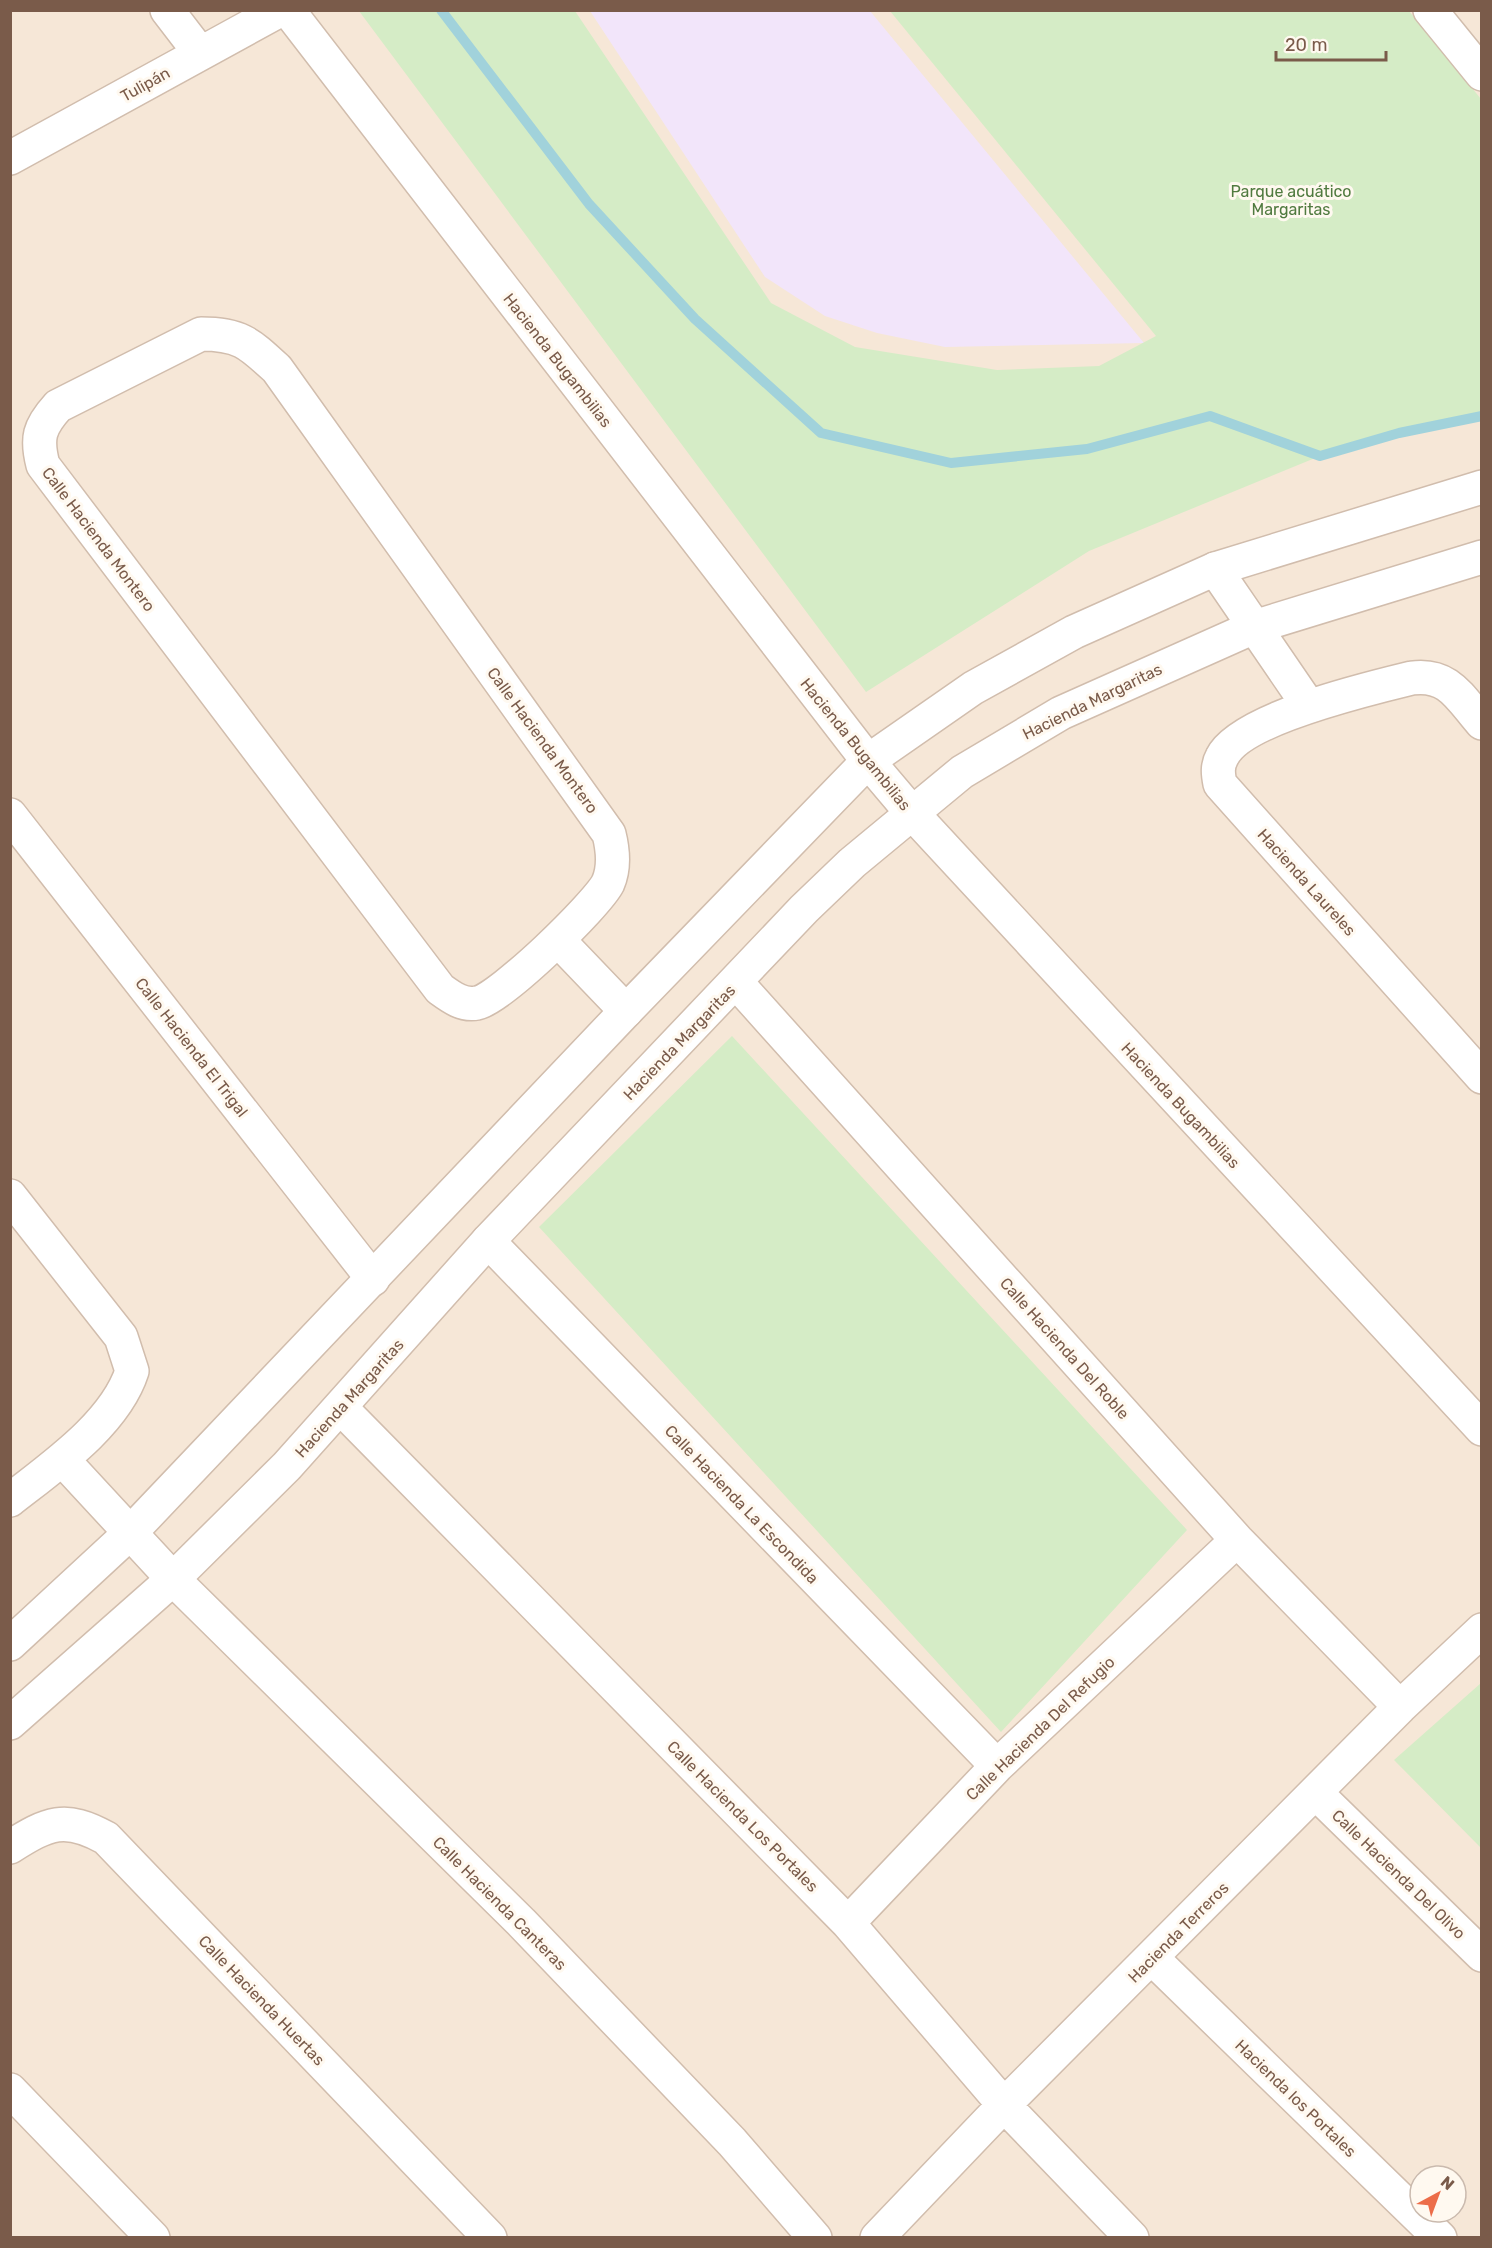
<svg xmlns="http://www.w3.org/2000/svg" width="1492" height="2248" font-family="Rubik,sans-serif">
<rect width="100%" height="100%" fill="#fdf5e9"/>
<path fill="#f6e7d7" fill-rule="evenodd" d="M 11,11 L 1481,11 L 1481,2237 L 11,2238 ZM 1420,2176 L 1456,2176 L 1456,2212 L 1420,2212 Z"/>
<path fill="#f2e5fa" d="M 590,11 L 870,11 L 1144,343 L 945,347 L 877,333 L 825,316 L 765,277 Z"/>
<path fill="#d5ecc6" d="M 359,11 L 575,11 L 771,303 L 855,347 L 997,370 L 1099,366 L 1156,336 L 890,11 L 1409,11 L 1481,99 L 1481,416 L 1399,433 L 1320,456 L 1089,551 L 866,692 Z
M 732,1036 L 1187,1530 L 1001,1732 L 539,1227 Z
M 1481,1683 L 1481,1848 L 1394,1760 Z"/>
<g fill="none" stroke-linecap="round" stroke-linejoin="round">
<path stroke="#a1d2db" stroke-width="10" d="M 441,10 L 589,204 L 695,319 L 821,433 L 951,463 L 1087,449 L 1210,416 L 1320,456 L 1399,433 L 1482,416"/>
<defs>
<path id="minor" d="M 167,10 L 200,53
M 288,10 L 868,761 L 912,813 L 1482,1429
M 10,158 L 280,10
M 201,334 C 240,334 249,343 277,369 L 609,834 C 613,850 615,867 608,883 C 597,905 500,999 477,1003 C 463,1006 451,997 440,989 L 43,465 C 36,438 39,427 58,406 Z
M 1215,569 L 1308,705
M 1482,723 C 1460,698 1449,673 1412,678 C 1371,688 1240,719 1222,757 C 1217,766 1218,774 1220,784 L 1482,1077
M 10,815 L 373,1279
M 559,941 L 626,1011
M 736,982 L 1237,1540 L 1400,1707
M 10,1196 L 121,1337 L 132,1371 C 115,1424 52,1467 10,1500
M 488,1241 L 997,1766
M 341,1408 L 848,1923 L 1004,2105 L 1132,2238
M 62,1459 L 173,1579 L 521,1922 L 732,2142 L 815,2238
M 1316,1793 L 1482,1955
M 10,1847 C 48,1823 65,1815 106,1838 L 490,2238
M 848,1923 L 997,1766 L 1237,1540
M 1153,1959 L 1440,2238
M 10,2090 L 153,2238
M 877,2238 L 1004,2105 L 1400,1707 L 1482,1630"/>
<path id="tertiary" d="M 1430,10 L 1482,74
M 10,1644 L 130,1533 L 626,1011 L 868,761 L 973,688 L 1074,632 L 1215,569 L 1482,487
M 10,1723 L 173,1579 L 287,1466 L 488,1241 L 804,909 L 852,863 L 962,772 L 1061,713 L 1254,627 L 1482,557"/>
</defs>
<use href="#minor" stroke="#d1bdad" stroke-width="36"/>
<use href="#tertiary" stroke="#d1bdad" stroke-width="36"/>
<use href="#minor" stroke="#fff" stroke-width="33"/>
<use href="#tertiary" stroke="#fff" stroke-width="33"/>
</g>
<g text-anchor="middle" stroke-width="6" stroke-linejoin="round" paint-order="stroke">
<g font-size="16" fill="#7a5b4a" stroke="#fff9f0">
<text transform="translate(145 84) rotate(-29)" y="6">Tulipán</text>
<text transform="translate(558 360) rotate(52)" y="6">Hacienda Bugambilias</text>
<text transform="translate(99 539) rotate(53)" y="6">Calle Hacienda Montero</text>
<text transform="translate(1092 701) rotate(-26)" y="6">Hacienda Margaritas</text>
<text transform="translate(543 740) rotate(54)" y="6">Calle Hacienda Montero</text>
<text transform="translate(856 744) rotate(51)" y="6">Hacienda Bugambilias</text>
<text transform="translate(1307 882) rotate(48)" y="6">Hacienda Laureles</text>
<text transform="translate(679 1042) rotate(-46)" y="6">Hacienda Margaritas</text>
<text transform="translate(192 1047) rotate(52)" y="6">Calle Hacienda El Trigal</text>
<text transform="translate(1181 1105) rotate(47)" y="6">Hacienda Bugambilias</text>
<text transform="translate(1065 1348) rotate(48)" y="6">Calle Hacienda Del Roble</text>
<text transform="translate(349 1398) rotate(-48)" y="6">Hacienda Margaritas</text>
<text transform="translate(742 1504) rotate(46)" y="6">Calle Hacienda La Escondida</text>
<text transform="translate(1040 1728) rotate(-44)" y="6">Calle Hacienda Del Refugio</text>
<text transform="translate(743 1816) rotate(45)" y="6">Calle Hacienda Los Portales</text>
<text transform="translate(1399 1874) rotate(44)" y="6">Calle Hacienda Del Olivo</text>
<text transform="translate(500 1903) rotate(45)" y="6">Calle Hacienda Canteras</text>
<text transform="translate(1178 1932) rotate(-45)" y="6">Hacienda Terreros</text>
<text transform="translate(262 2000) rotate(46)" y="6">Calle Hacienda Huertas</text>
<text transform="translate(1296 2098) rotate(44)" y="6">Hacienda los Portales</text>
</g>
<g font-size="16" fill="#507a3f" stroke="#fff9f0">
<text x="1291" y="197">Parque acuático<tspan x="1291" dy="18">Margaritas</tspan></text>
</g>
</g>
<rect width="1492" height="2248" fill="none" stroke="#7a5b4a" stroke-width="24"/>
<g transform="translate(1438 2194) rotate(41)"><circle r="28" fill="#fff9f0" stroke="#cabaae" stroke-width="1.5"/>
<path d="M0-4.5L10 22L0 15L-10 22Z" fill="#ec6d49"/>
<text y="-9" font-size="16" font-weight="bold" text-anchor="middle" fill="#7a5b4a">N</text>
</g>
<path d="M1276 51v9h110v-9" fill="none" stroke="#7a5b4a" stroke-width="3"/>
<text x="1285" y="51" font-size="18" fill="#7a5b4a" stroke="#fff9f0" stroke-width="4.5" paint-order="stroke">20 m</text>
</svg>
